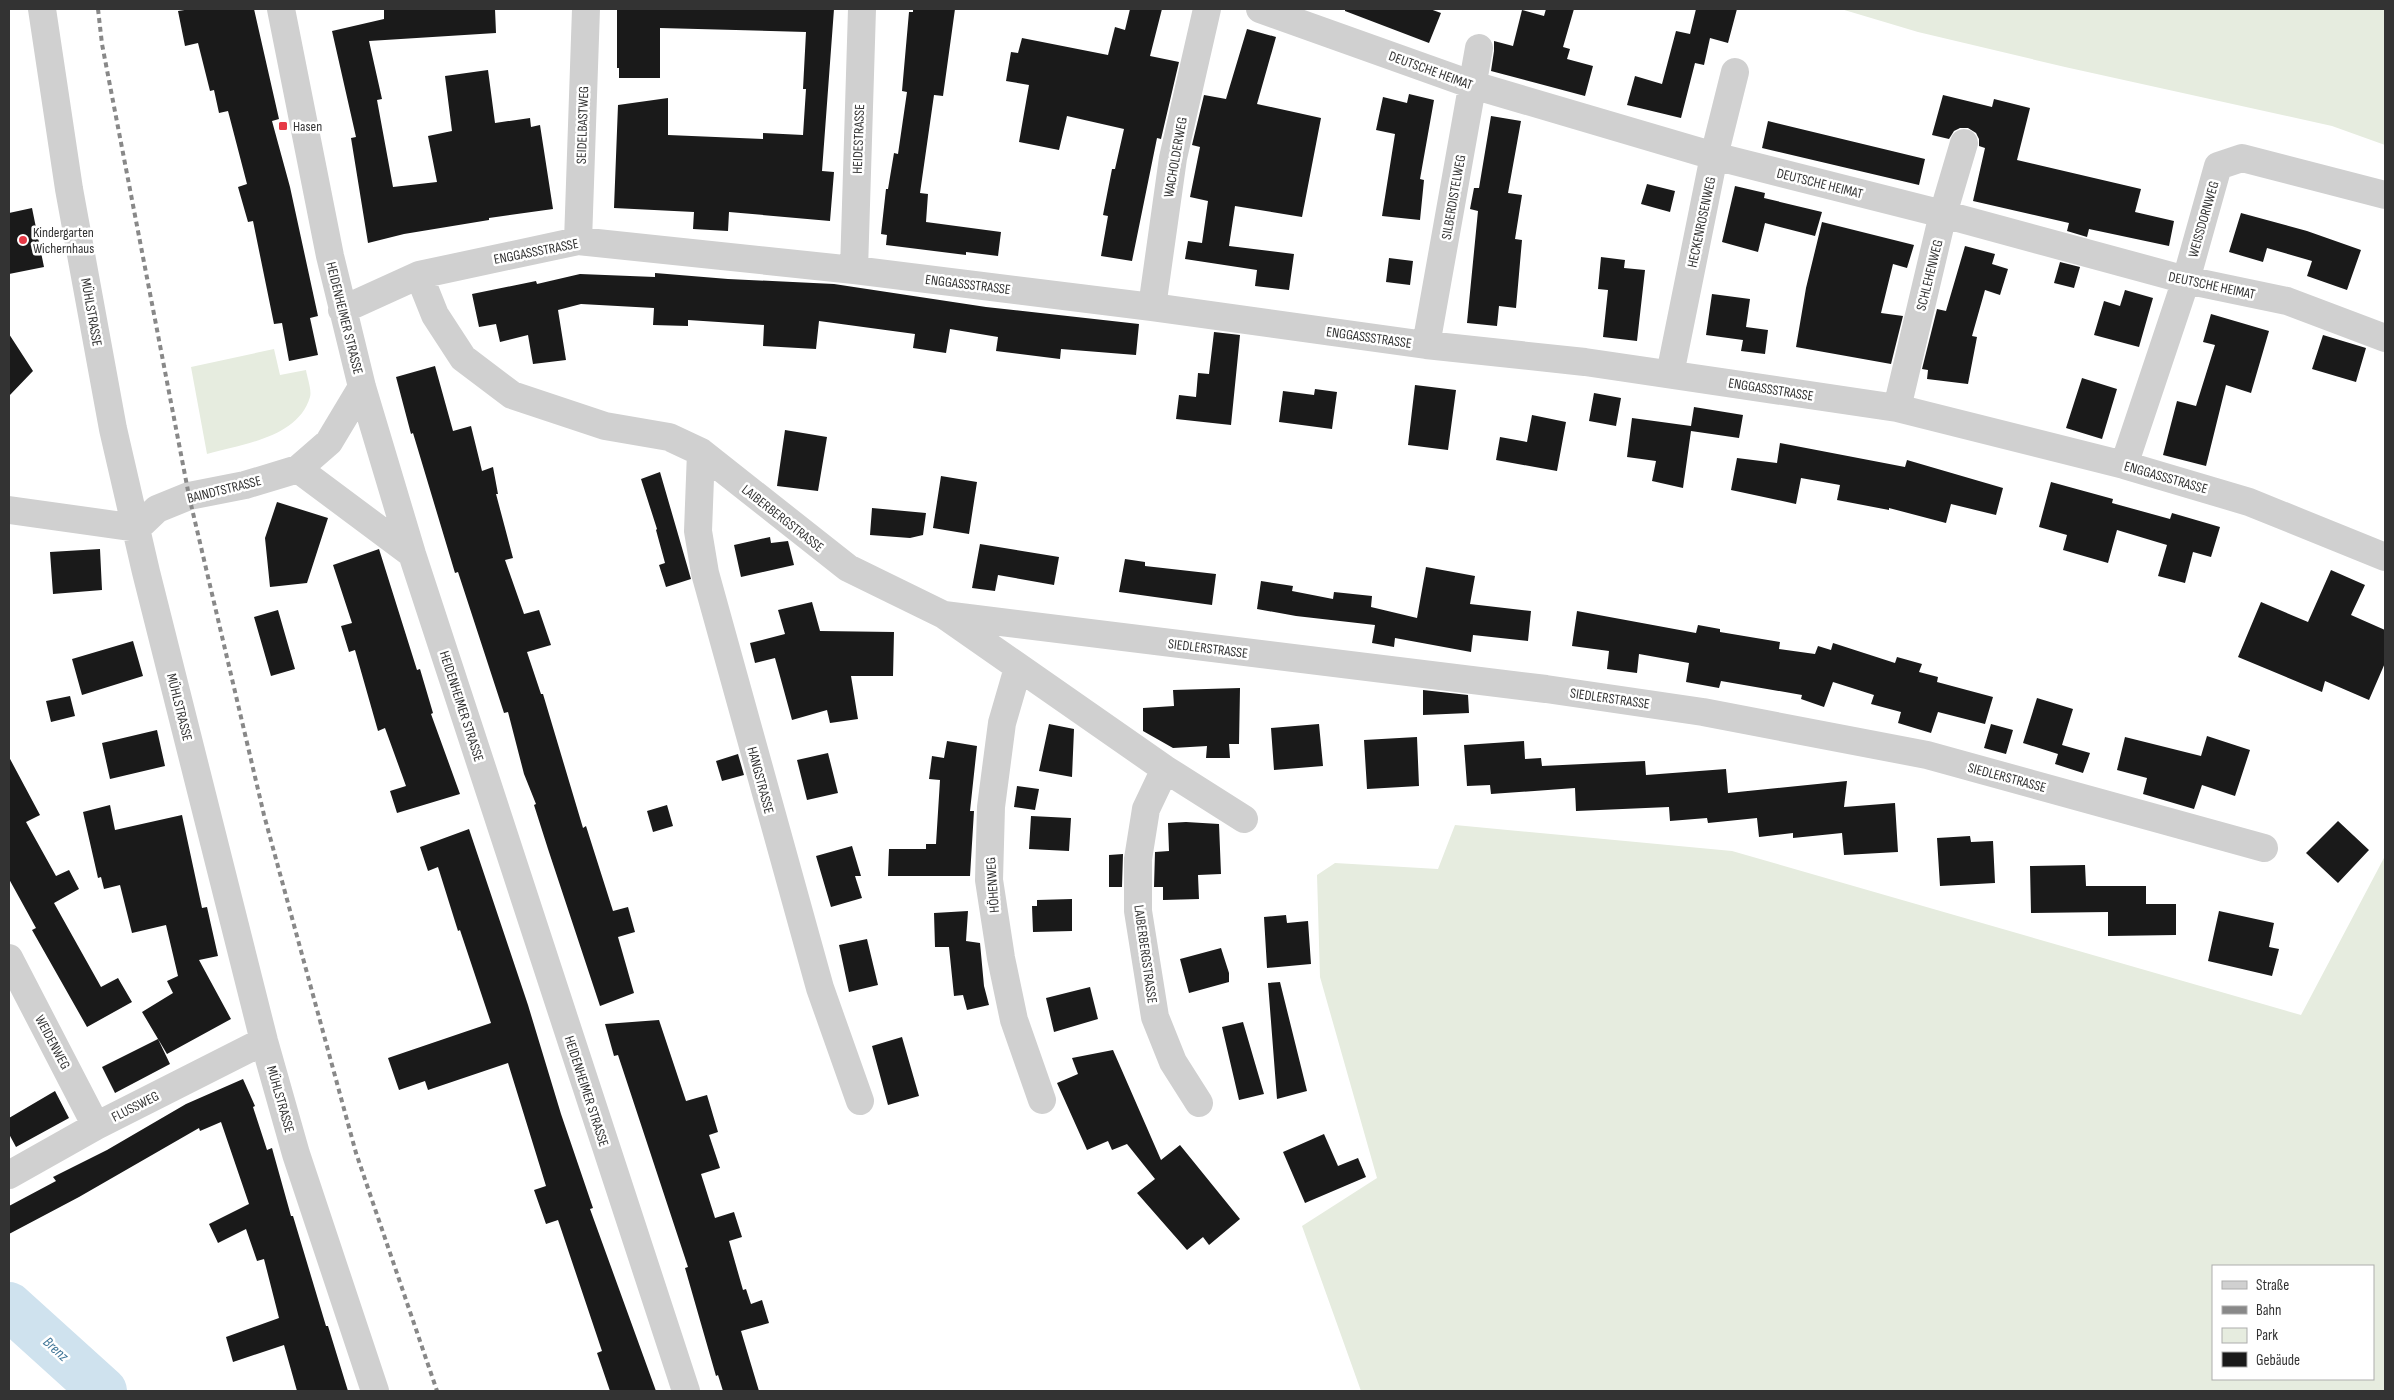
<svg xmlns="http://www.w3.org/2000/svg" width="2394" height="1400" font-family="'Sofia Sans Condensed',sans-serif">
<rect width="100%" height="100%" fill="#fff"/>
<path fill="#e6ecdf" fill-rule="evenodd" d="M 1841,9 L 2385,9 L 2385,145 L 2332,126 L 2065,67 L 1918,32 Z
M 274,349 L 280,375 L 306,370 C 307,377 312,390 310,397 C 298,438 242,444 207,454 L 191,367 Z
M 1455,825 L 1732,851 L 2301,1015 L 2385,856 L 2385,1391 L 1361,1391 L 1302,1226 L 1377,1178 L 1320,977 L 1317,875 L 1335,863 L 1438,869 ZM 2373,1266 L 2373,1379 L 2213,1379 L 2213,1266 Z"/>
<g fill="none" stroke-linecap="round" stroke-linejoin="round">
<path stroke="#cfe2ee" stroke-width="48" d="M 9,1306 L 103,1391"/>
</g>
<path fill="#1a1a1a" d="M 191,9 L 254,9 L 279,119 L 272,121 L 290,187 L 318,316 L 310,318 L 318,355 L 289,361 L 282,323 L 274,324 L 253,221 L 248,222 L 238,187 L 247,184 L 228,111 L 219,113 L 214,90 L 210,91 L 198,43 L 185,46 L 178,11 Z
M 384,9 L 495,9 L 496,33 L 369,41 L 382,99 L 377,100 L 393,187 L 437,182 L 428,136 L 452,131 L 445,76 L 488,70 L 495,123 L 530,118 L 531,127 L 540,125 L 553,209 L 489,218 L 489,220 L 404,234 L 368,243 L 351,138 L 356,137 L 332,31 L 384,19 Z
M 617,9 L 834,9 L 822,171 L 834,172 L 830,221 L 729,212 L 728,231 L 693,229 L 694,212 L 614,208 L 618,105 L 668,98 L 668,135 L 763,139 L 763,133 L 803,135 L 806,89 L 803,89 L 806,32 L 660,28 L 660,78 L 619,78 L 619,68 L 617,68 Z
M 913,9 L 955,9 L 943,96 L 934,95 L 920,193 L 928,194 L 926,222 L 1001,232 L 998,256 L 966,252 L 966,255 L 886,245 L 887,235 L 881,234 L 886,189 L 888,189 L 894,153 L 898,154 L 907,92 L 902,91 L 909,12 L 913,12 Z
M 1130,9 L 1162,9 L 1150,56 L 1179,62 L 1161,139 L 1157,138 L 1132,261 L 1101,256 L 1108,216 L 1103,215 L 1112,169 L 1115,169 L 1124,129 L 1067,116 L 1059,150 L 1019,142 L 1029,85 L 1006,81 L 1011,52 L 1018,53 L 1022,38 L 1108,55 L 1115,27 L 1125,30 Z
M 1345,9 L 1430,9 L 1441,13 L 1429,43 L 1345,11 Z
M 1546,9 L 1574,9 L 1563,47 L 1570,49 L 1567,59 L 1593,66 L 1585,96 L 1491,71 L 1494,51 L 1494,41 L 1513,46 L 1522,10 L 1544,16 Z
M 1696,9 L 1737,9 L 1728,43 L 1710,38 L 1704,65 L 1695,63 L 1681,118 L 1627,105 L 1635,76 L 1662,84 L 1676,31 L 1690,34 Z
M 1247,29 L 1276,37 L 1257,104 L 1321,118 L 1302,217 L 1235,206 L 1229,246 L 1294,254 L 1289,290 L 1255,286 L 1257,270 L 1185,259 L 1188,241 L 1202,243 L 1208,201 L 1190,197 L 1200,147 L 1192,145 L 1204,95 L 1226,99 Z
M 1409,94 L 1434,100 L 1420,179 L 1424,180 L 1420,220 L 1382,216 L 1395,134 L 1376,130 L 1383,97 L 1407,103 Z
M 1943,95 L 1992,107 L 1994,99 L 2030,108 L 2017,160 L 2141,189 L 2135,212 L 2174,221 L 2169,246 L 2089,229 L 2087,237 L 2067,231 L 2069,223 L 1973,201 L 1985,148 L 1979,146 L 1979,139 L 1976,133 L 1968,128 L 1960,128 L 1954,131 L 1949,139 L 1932,135 Z
M 1491,116 L 1521,121 L 1508,193 L 1522,195 L 1515,239 L 1522,240 L 1516,308 L 1499,306 L 1497,326 L 1467,323 L 1478,211 L 1470,209 L 1474,188 L 1479,188 Z
M 1768,121 L 1925,159 L 1919,185 L 1762,148 Z
M 1647,184 L 1675,191 L 1670,212 L 1641,204 Z
M 1735,186 L 1765,193 L 1764,198 L 1822,212 L 1815,236 L 1765,223 L 1758,252 L 1722,242 Z
M 32,208 L 44,267 L 9,274 L 9,213 Z
M 2241,213 L 2307,231 L 2361,250 L 2347,290 L 2307,276 L 2312,261 L 2267,248 L 2263,262 L 2229,252 Z
M 1822,222 L 1914,245 L 1907,268 L 1893,264 L 1881,313 L 1903,316 L 1891,364 L 1796,347 L 1806,288 Z
M 1965,246 L 1995,254 L 1992,264 L 2008,269 L 2000,295 L 1985,290 L 1972,336 L 1977,337 L 1968,384 L 1927,379 L 1928,370 L 1922,369 L 1937,309 L 1946,311 Z
M 1601,257 L 1625,260 L 1624,268 L 1645,270 L 1637,341 L 1603,337 L 1608,290 L 1598,289 Z
M 1389,258 L 1413,261 L 1410,285 L 1386,282 Z
M 2060,262 L 2080,267 L 2074,288 L 2054,283 Z
M 655,273 L 728,279 L 834,284 L 986,307 L 1139,324 L 1136,355 L 1061,349 L 1060,359 L 996,351 L 998,337 L 950,329 L 946,353 L 913,348 L 915,334 L 819,321 L 816,349 L 763,346 L 764,325 L 688,320 L 688,326 L 653,325 L 654,308 L 581,304 L 558,310 L 566,360 L 533,364 L 528,335 L 500,342 L 496,324 L 479,327 L 472,294 L 536,281 L 537,284 L 580,274 L 655,277 Z
M 2125,290 L 2153,298 L 2139,347 L 2094,335 L 2104,301 L 2120,306 Z
M 1712,294 L 1750,299 L 1746,327 L 1768,330 L 1765,354 L 1741,351 L 1743,340 L 1706,335 Z
M 2211,314 L 2269,331 L 2251,393 L 2226,385 L 2206,466 L 2163,455 L 2177,401 L 2196,406 L 2215,345 L 2203,342 Z
M 1214,332 L 1240,335 L 1231,425 L 1176,419 L 1179,395 L 1196,397 L 1198,373 L 1209,374 Z
M 9,334 L 33,371 L 9,396 Z
M 2323,335 L 2366,348 L 2356,382 L 2312,369 Z
M 435,366 L 453,431 L 471,426 L 482,471 L 493,467 L 498,494 L 496,494 L 513,558 L 505,560 L 524,614 L 539,610 L 551,645 L 527,652 L 541,694 L 543,694 L 583,828 L 586,826 L 613,911 L 628,907 L 635,932 L 618,937 L 634,993 L 600,1006 L 548,849 L 534,805 L 536,804 L 524,774 L 508,712 L 504,713 L 458,572 L 455,573 L 413,433 L 411,434 L 396,377 Z
M 2082,378 L 2117,389 L 2102,439 L 2066,428 Z
M 1415,385 L 1456,390 L 1448,450 L 1408,445 Z
M 1315,389 L 1337,392 L 1332,429 L 1279,422 L 1283,391 L 1314,395 Z
M 1594,393 L 1621,398 L 1616,426 L 1589,421 Z
M 1694,407 L 1743,415 L 1739,438 L 1691,431 L 1683,488 L 1652,481 L 1656,461 L 1627,457 L 1632,418 L 1691,426 Z
M 1532,415 L 1566,422 L 1557,471 L 1496,460 L 1500,437 L 1527,442 Z
M 785,430 L 827,437 L 818,491 L 777,486 Z
M 1780,443 L 1905,467 L 1907,460 L 2003,488 L 1996,515 L 1951,504 L 1946,523 L 1889,508 L 1889,510 L 1837,500 L 1840,485 L 1801,478 L 1796,504 L 1731,490 L 1737,458 L 1777,463 Z
M 660,472 L 691,579 L 666,587 L 659,565 L 665,563 L 656,530 L 657,529 L 641,479 Z
M 941,476 L 977,482 L 969,534 L 933,528 Z
M 2051,482 L 2113,499 L 2112,503 L 2170,519 L 2172,513 L 2220,527 L 2211,557 L 2193,552 L 2185,583 L 2158,576 L 2167,545 L 2117,530 L 2108,563 L 2063,550 L 2067,535 L 2039,527 Z
M 277,502 L 328,518 L 307,583 L 270,587 L 265,538 Z
M 872,508 L 926,513 L 923,535 L 910,538 L 870,535 Z
M 770,537 L 771,543 L 788,541 L 794,565 L 741,577 L 734,545 Z
M 980,544 L 1059,557 L 1054,585 L 998,575 L 995,591 L 972,588 Z
M 100,549 L 102,590 L 53,594 L 50,552 Z
M 379,549 L 417,670 L 420,669 L 433,713 L 431,714 L 460,794 L 397,813 L 390,791 L 406,786 L 385,728 L 378,731 L 355,650 L 349,652 L 341,626 L 352,623 L 333,565 Z
M 1125,559 L 1145,562 L 1145,566 L 1216,574 L 1212,605 L 1119,592 Z
M 1426,567 L 1475,576 L 1470,604 L 1531,611 L 1528,641 L 1473,635 L 1471,652 L 1395,638 L 1394,647 L 1372,643 L 1375,625 L 1296,616 L 1257,609 L 1261,581 L 1293,586 L 1292,591 L 1333,599 L 1334,592 L 1372,596 L 1371,607 L 1417,618 Z
M 2331,570 L 2365,585 L 2351,615 L 2385,630 L 2385,663 L 2369,700 L 2325,681 L 2322,692 L 2238,657 L 2261,602 L 2308,622 Z
M 812,602 L 820,631 L 894,632 L 893,676 L 851,676 L 858,719 L 830,723 L 827,710 L 792,720 L 775,658 L 755,663 L 750,643 L 785,634 L 778,610 Z
M 278,610 L 295,669 L 271,676 L 254,617 Z
M 1577,611 L 1696,633 L 1698,625 L 1720,629 L 1720,632 L 1780,642 L 1779,649 L 1815,654 L 1818,646 L 1831,650 L 1833,643 L 1895,663 L 1897,657 L 1922,664 L 1919,672 L 1938,677 L 1937,682 L 1993,697 L 1985,724 L 1938,712 L 1931,733 L 1898,723 L 1901,712 L 1871,704 L 1874,695 L 1833,682 L 1824,707 L 1801,699 L 1802,695 L 1721,681 L 1719,688 L 1686,682 L 1689,663 L 1639,654 L 1637,673 L 1607,669 L 1609,651 L 1572,646 Z
M 133,641 L 143,676 L 82,695 L 72,659 Z
M 1240,688 L 1239,744 L 1229,744 L 1230,758 L 1206,758 L 1207,746 L 1173,748 L 1143,731 L 1143,708 L 1174,706 L 1173,690 Z
M 1423,690 L 1468,695 L 1469,713 L 1423,715 Z
M 70,696 L 75,716 L 51,722 L 46,701 Z
M 2037,698 L 2073,709 L 2062,745 L 2090,753 L 2083,773 L 2055,764 L 2058,754 L 2023,743 Z
M 1049,724 L 1074,729 L 1072,777 L 1039,771 Z
M 1319,724 L 1323,766 L 1274,770 L 1271,728 Z
M 1991,724 L 2013,730 L 2006,754 L 1984,748 Z
M 157,730 L 165,766 L 110,779 L 102,743 Z
M 2207,736 L 2250,750 L 2235,796 L 2202,785 L 2194,809 L 2143,794 L 2147,778 L 2117,770 L 2125,737 L 2201,756 Z
M 1417,737 L 1419,786 L 1367,789 L 1364,740 Z
M 947,741 L 977,746 L 970,811 L 974,811 L 970,876 L 888,876 L 889,849 L 926,849 L 926,844 L 936,844 L 940,780 L 929,779 L 932,756 L 944,758 Z
M 1524,741 L 1525,759 L 1541,758 L 1542,766 L 1645,761 L 1646,775 L 1726,769 L 1728,793 L 1847,781 L 1844,807 L 1895,803 L 1898,852 L 1844,855 L 1842,833 L 1793,838 L 1793,833 L 1759,837 L 1757,818 L 1708,823 L 1707,818 L 1670,821 L 1669,807 L 1576,811 L 1575,788 L 1491,794 L 1490,785 L 1467,786 L 1464,745 Z
M 828,753 L 838,793 L 807,800 L 797,760 Z
M 738,754 L 744,775 L 722,781 L 716,761 Z
M 9,757 L 40,815 L 26,822 L 56,876 L 69,870 L 79,889 L 54,903 L 101,987 L 118,978 L 132,1002 L 87,1027 L 32,930 L 36,928 L 9,879 Z
M 1017,786 L 1039,789 L 1035,810 L 1014,807 Z
M 110,805 L 115,830 L 182,815 L 202,908 L 207,907 L 218,956 L 199,960 L 231,1019 L 167,1054 L 142,1012 L 173,993 L 167,981 L 178,976 L 166,925 L 132,933 L 120,885 L 104,889 L 101,877 L 98,878 L 83,812 Z
M 667,805 L 673,826 L 653,832 L 647,811 Z
M 1031,816 L 1071,818 L 1069,851 L 1029,849 Z
M 2338,821 L 2369,850 L 2338,883 L 2306,853 Z
M 1186,822 L 1219,824 L 1221,874 L 1198,875 L 1199,899 L 1163,900 L 1163,887 L 1154,887 L 1155,852 L 1169,851 L 1168,823 Z
M 469,829 L 528,1005 L 561,1114 L 593,1208 L 590,1209 L 656,1391 L 610,1391 L 597,1353 L 602,1351 L 558,1220 L 546,1224 L 534,1190 L 546,1186 L 508,1063 L 428,1090 L 425,1081 L 399,1090 L 388,1058 L 491,1023 L 460,930 L 458,931 L 438,867 L 428,871 L 420,847 Z
M 1970,836 L 1971,842 L 1993,841 L 1995,883 L 1940,886 L 1937,838 Z
M 852,846 L 861,876 L 855,876 L 862,898 L 831,907 L 816,856 Z
M 1123,854 L 1122,887 L 1109,887 L 1109,855 Z
M 2085,865 L 2086,886 L 2146,886 L 2146,904 L 2176,904 L 2176,935 L 2108,936 L 2108,912 L 2031,913 L 2030,866 Z
M 1072,899 L 1072,931 L 1033,932 L 1032,906 L 1037,906 L 1037,900 Z
M 968,911 L 966,941 L 980,943 L 984,986 L 989,1005 L 967,1010 L 963,995 L 954,996 L 949,947 L 935,947 L 934,913 Z
M 2219,911 L 2274,923 L 2269,947 L 2279,949 L 2272,976 L 2208,961 Z
M 1286,915 L 1287,923 L 1308,921 L 1311,964 L 1267,968 L 1264,917 Z
M 867,939 L 878,985 L 849,992 L 839,945 Z
M 1221,948 L 1229,973 L 1229,982 L 1189,993 L 1180,959 Z
M 1280,982 L 1307,1091 L 1277,1099 L 1268,983 Z
M 1090,987 L 1098,1019 L 1054,1032 L 1046,998 Z
M 659,1020 L 686,1101 L 707,1095 L 718,1132 L 709,1135 L 720,1168 L 701,1174 L 715,1218 L 734,1212 L 742,1237 L 729,1241 L 743,1290 L 746,1289 L 751,1304 L 762,1300 L 769,1323 L 741,1331 L 759,1391 L 723,1391 L 718,1375 L 716,1376 L 685,1268 L 688,1267 L 618,1055 L 614,1056 L 605,1024 Z
M 1243,1022 L 1264,1094 L 1239,1100 L 1222,1027 Z
M 902,1037 L 919,1096 L 888,1105 L 872,1046 Z
M 158,1039 L 170,1064 L 115,1093 L 102,1067 Z
M 1113,1050 L 1161,1160 L 1180,1145 L 1240,1219 L 1209,1245 L 1203,1237 L 1187,1250 L 1137,1193 L 1155,1179 L 1127,1144 L 1112,1150 L 1108,1141 L 1087,1150 L 1057,1083 L 1078,1074 L 1072,1058 Z
M 243,1079 L 255,1106 L 253,1107 L 267,1150 L 272,1148 L 291,1216 L 293,1216 L 326,1326 L 328,1326 L 348,1391 L 297,1391 L 284,1345 L 233,1362 L 226,1337 L 279,1318 L 264,1259 L 257,1261 L 246,1229 L 218,1243 L 209,1224 L 249,1204 L 221,1122 L 200,1131 L 199,1128 L 79,1197 L 9,1234 L 9,1206 L 56,1181 L 53,1177 L 107,1150 L 186,1104 Z
M 55,1091 L 69,1118 L 16,1147 L 9,1134 L 9,1118 Z
M 1324,1134 L 1338,1166 L 1358,1158 L 1366,1177 L 1305,1203 L 1283,1152 Z"/>
<g fill="none" stroke-linecap="round" stroke-linejoin="round">
<path stroke="#d0d0d0" stroke-width="28" d="M 42,9 L 69,189 L 113,429 L 146,572 L 264,1041 L 296,1154 L 375,1391
M 281,9 L 330,256 L 362,387 L 412,554 L 686,1391
M 1260,9 L 1473,85 L 1714,156 L 1943,214 L 2186,280 L 2287,301 L 2385,338
M 578,241 L 586,9
M 854,270 L 862,9
M 419,275 L 435,315 L 463,358 L 512,395 L 605,426 L 669,437 L 701,452 L 848,568 L 944,615 L 1165,769 L 1244,819
M 1152,307 L 1173,158 L 1207,9
M 342,310 L 419,275 L 578,241 L 854,270 L 1152,307 L 1426,345 L 1585,362 L 1897,408 L 2124,465 L 2249,502 L 2385,557
M 1426,345 L 1479,48
M 1670,374 L 1714,156 L 1735,72
M 1897,408 L 1943,214 L 1964,143
M 701,452 L 698,531 L 705,573 L 820,988 L 860,1101
M 2124,465 L 2186,280 L 2218,166 L 2242,158 L 2385,195
M 298,469 L 412,554
M 9,510 L 137,528
M 137,528 L 157,509 L 189,496 L 245,485 L 298,469 L 329,442 L 362,387
M 944,615 L 1546,689 L 1703,712 L 1927,755 L 2264,848
M 1018,668 L 1002,723 L 991,807 L 989,880 L 1001,958 L 1014,1020 L 1042,1100
M 1165,769 L 1146,809 L 1138,859 L 1138,911 L 1155,1017 L 1173,1062 L 1199,1103
M 9,958 L 96,1126
M 9,1175 L 96,1126 L 264,1041"/>
<path stroke="#888" stroke-width="4" stroke-dasharray="5 4" stroke-linecap="butt" d="M 98,9 L 102,44 L 189,496 L 264,815 L 356,1153 L 437,1391"/>
</g>
<g fill="#e63946" stroke="#fff" stroke-width="2">
<rect x="278" y="121" width="10" height="10" rx="2.5"/>
<circle cx="23" cy="240" r="5"/>
</g>
<g text-anchor="middle" stroke-width="5" stroke-linejoin="round" paint-order="stroke">
<g font-size="14" fill="#333" stroke="#fff">
<text transform="translate(1431 70) rotate(20)" y="5">DEUTSCHE HEIMAT</text>
<text transform="translate(582 125) rotate(-88)" y="5">SEIDELBASTWEG</text>
<text transform="translate(858 139) rotate(-88)" y="5">HEIDESTRASSE</text>
<text transform="translate(1175 157) rotate(-80)" y="5">WACHOLDERWEG</text>
<text transform="translate(1820 183) rotate(14)" y="5">DEUTSCHE HEIMAT</text>
<text transform="translate(1453 197) rotate(-80)" y="5">SILBERDISTELWEG</text>
<text transform="translate(2203 219) rotate(-74)" y="5">WEISSDORNWEG</text>
<text transform="translate(1701 222) rotate(-78)" y="5">HECKENROSENWEG</text>
<text transform="translate(536 251) rotate(-11)" y="5">ENGGASSSTRASSE</text>
<text transform="translate(1929 275) rotate(-76)" y="5">SCHLEHENWEG</text>
<text transform="translate(968 284) rotate(7)" y="5">ENGGASSSTRASSE</text>
<text transform="translate(2212 285) rotate(12)" y="5">DEUTSCHE HEIMAT</text>
<text transform="translate(92 312) rotate(80)" y="5">MÜHLSTRASSE</text>
<text transform="translate(345 318) rotate(76)" y="5">HEIDENHEIMER STRASSE</text>
<text transform="translate(1369 337) rotate(8)" y="5">ENGGASSSTRASSE</text>
<text transform="translate(1771 389) rotate(9)" y="5">ENGGASSSTRASSE</text>
<text transform="translate(2166 477) rotate(16)" y="5">ENGGASSSTRASSE</text>
<text transform="translate(224 489) rotate(-14)" y="5">BAINDTSTRASSE</text>
<text transform="translate(783 518) rotate(38)" y="5">LAIBERBERGSTRASSE</text>
<text transform="translate(1208 648) rotate(7)" y="5">SIEDLERSTRASSE</text>
<text transform="translate(1610 698) rotate(8)" y="5">SIEDLERSTRASSE</text>
<text transform="translate(462 706) rotate(72)" y="5">HEIDENHEIMER STRASSE</text>
<text transform="translate(180 707) rotate(76)" y="5">MÜHLSTRASSE</text>
<text transform="translate(2007 777) rotate(15)" y="5">SIEDLERSTRASSE</text>
<text transform="translate(761 780) rotate(75)" y="5">HANGSTRASSE</text>
<text transform="translate(992 885) rotate(-94)" y="5">HÖHENWEG</text>
<text transform="translate(1146 954) rotate(82)" y="5">LAIBERBERGSTRASSE</text>
<text transform="translate(53 1042) rotate(62)" y="5">WEIDENWEG</text>
<text transform="translate(587 1091) rotate(72)" y="5">HEIDENHEIMER STRASSE</text>
<text transform="translate(281 1099) rotate(74)" y="5">MÜHLSTRASSE</text>
<text transform="translate(135 1106) rotate(-27)" y="5">FLUSSWEG</text>
</g>
<g font-size="14" fill="#333" stroke="#fff" text-anchor="start">
<text x="293" y="131">Hasen</text>
<text x="33" y="237">Kindergarten<tspan x="33" dy="16">Wichernhaus</tspan></text>
</g>
<g font-size="15" font-style="italic" fill="#3f7597" stroke="#fff">
<text transform="translate(56 1349) rotate(42)" y="5">Brenz</text>
</g>
</g>
<rect width="2394" height="1400" fill="none" stroke="#333333" stroke-width="20"/>
<rect x="2212" y="1265" width="162" height="115" fill="#ffffff" stroke="#adadad"/>
<rect x="2222" y="1281" width="25" height="8" fill="#d0d0d0" stroke="#adadad"/>
<text x="2256" y="1290" font-size="15" fill="#333333">Straße</text>
<rect x="2222" y="1306" width="25" height="8" fill="#888888" stroke="#adadad"/>
<text x="2256" y="1315" font-size="15" fill="#333333">Bahn</text>
<rect x="2222" y="1328" width="25" height="15" fill="#e6ecdf" stroke="#adadad"/>
<text x="2256" y="1340" font-size="15" fill="#333333">Park</text>
<rect x="2222" y="1352" width="25" height="15" fill="#1a1a1a" stroke="#adadad"/>
<text x="2256" y="1365" font-size="15" fill="#333333">Gebäude</text>
</svg>
